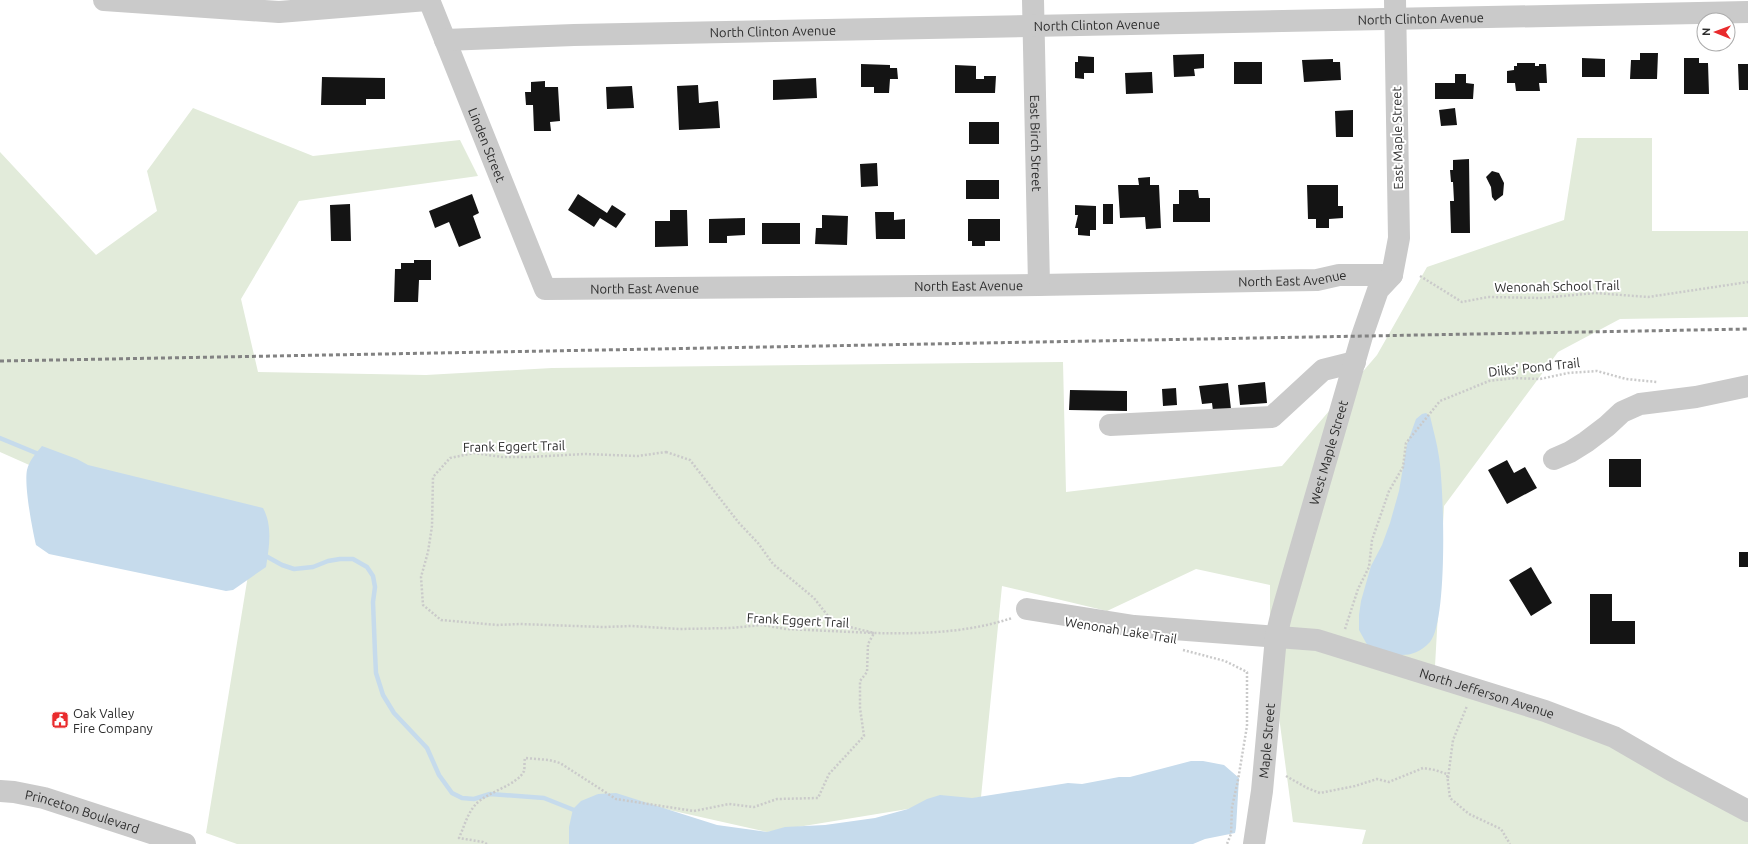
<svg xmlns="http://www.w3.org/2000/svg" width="1748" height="844" font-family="Ubuntu,sans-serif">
<rect width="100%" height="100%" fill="#fff"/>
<path fill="#e2ebda" d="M 193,108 L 313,156 L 460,140 L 478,176 L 299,201 L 241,299 L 258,372 L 426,375 L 552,368 L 1063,362 L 1066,492 L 1282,466 L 1377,355 L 1427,267 L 1564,220 L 1577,138 L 1652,138 L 1652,231 L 1748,231 L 1748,317 L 1620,319 L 1558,352 L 1444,506 L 1434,684 L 1633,747 L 1748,813 L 1748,844 L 1362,844 L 1366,830 L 1293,822 L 1270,649 L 1270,585 L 1196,569 L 1107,611 L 1002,586 L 981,797 L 767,832 L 598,794 L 576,844 L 237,844 L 206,833 L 250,563 L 0,452 L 0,152 L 96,255 L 157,211 L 147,171 Z"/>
<path fill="#c6dbec" d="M 1426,413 L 1430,416 C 1433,429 1437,443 1439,457 C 1444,488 1448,621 1430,642 C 1411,662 1394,654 1370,650 L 1359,630 L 1359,615 L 1361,601 L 1371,566 L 1382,545 L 1390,523 L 1399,491 L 1407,444 L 1416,419 L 1422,414 Z
M 42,446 L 77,459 L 88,465 L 263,508 C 273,526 269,548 266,567 L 233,590 L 226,591 L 49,554 L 36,545 C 32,528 24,485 27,470 C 29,461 36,453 42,446 Z
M 1191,761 L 1203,761 L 1224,765 L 1239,778 L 1236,828 L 1235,833 L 1205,839 L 1193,844 L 569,844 L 569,827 L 573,809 L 581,801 L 598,794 L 616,793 L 717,825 L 767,832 L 785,827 L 825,825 L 875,818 L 908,809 L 927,799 L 940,795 L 972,798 L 1068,783 L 1082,784 L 1119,777 L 1130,777 Z"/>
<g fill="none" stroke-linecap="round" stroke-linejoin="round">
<path stroke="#c6dbec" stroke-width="4.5" d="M 0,438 L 41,455
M 264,555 L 282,565 L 294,569 L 313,567 L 328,561 L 340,559 L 353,559 L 367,567 L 373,576 L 375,587 L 373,602 L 375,653 L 376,673 L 383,695 L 394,713 L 427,748 L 439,775 L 452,793 L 462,798 L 474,799 L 490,794 L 544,798 L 579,812"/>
</g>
<path fill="#141414" d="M 1640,53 L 1658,53 L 1657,79 L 1630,79 L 1631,60 L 1640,60 Z
M 1204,54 L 1204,68 L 1194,69 L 1195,76 L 1174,77 L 1173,55 Z
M 1078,56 L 1094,57 L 1094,73 L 1084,73 L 1084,79 L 1075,78 L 1075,62 L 1078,62 Z
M 1582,58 L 1605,59 L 1605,77 L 1582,77 Z
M 1684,58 L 1699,58 L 1699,63 L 1708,63 L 1709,94 L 1684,94 Z
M 1333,59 L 1333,62 L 1340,62 L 1341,80 L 1304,82 L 1302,60 Z
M 1234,62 L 1262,62 L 1262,84 L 1234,84 Z
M 1517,63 L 1535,63 L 1535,66 L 1539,66 L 1539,64 L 1546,64 L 1547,83 L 1539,83 L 1540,91 L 1516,91 L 1515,83 L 1507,83 L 1507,71 L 1514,70 L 1514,66 L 1517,66 Z
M 861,64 L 890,65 L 890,68 L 897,68 L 898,79 L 890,79 L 889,93 L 874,93 L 874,87 L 861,87 Z
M 1738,64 L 1748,64 L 1748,90 L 1739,90 Z
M 955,65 L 976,66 L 976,79 L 984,79 L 984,76 L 996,76 L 995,93 L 955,93 Z
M 1152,72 L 1153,93 L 1126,94 L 1125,73 Z
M 1455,74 L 1466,74 L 1466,83 L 1474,84 L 1473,99 L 1435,99 L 1435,83 L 1455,83 Z
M 322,77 L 385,78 L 385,99 L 366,99 L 366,105 L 321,105 Z
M 816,78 L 817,98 L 773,100 L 773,80 Z
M 545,81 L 545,87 L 558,87 L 560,121 L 550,122 L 551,131 L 534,131 L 533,105 L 526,105 L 525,92 L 531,92 L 531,82 Z
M 698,85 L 699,103 L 718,101 L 720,128 L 679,130 L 677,86 Z
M 632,86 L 634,108 L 607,109 L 606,87 Z
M 1455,108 L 1457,125 L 1441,126 L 1439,110 Z
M 1353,110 L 1353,137 L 1336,137 L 1335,111 Z
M 969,122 L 999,122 L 999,144 L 969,144 Z
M 1469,159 L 1470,233 L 1451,233 L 1450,201 L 1454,201 L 1453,182 L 1451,182 L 1450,170 L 1453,170 L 1453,160 Z
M 877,163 L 878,186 L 861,187 L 860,164 Z
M 1492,171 L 1499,173 L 1504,183 L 1503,195 L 1495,201 L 1492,197 L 1491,187 L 1486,177 Z
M 1150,177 L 1150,185 L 1159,185 L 1161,228 L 1146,229 L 1145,217 L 1120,218 L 1118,185 L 1139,185 L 1138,178 Z
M 966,180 L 999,180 L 999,199 L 966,199 Z
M 1307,185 L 1338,185 L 1338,206 L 1343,206 L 1343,218 L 1329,219 L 1329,228 L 1316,228 L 1316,219 L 1308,219 Z
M 1179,190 L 1198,190 L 1199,198 L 1210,198 L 1210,222 L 1173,222 L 1173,204 L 1179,204 Z
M 472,194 L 479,213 L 473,216 L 481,238 L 459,247 L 449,222 L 435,228 L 429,211 Z
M 578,194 L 607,213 L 612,205 L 626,214 L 616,228 L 600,218 L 594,227 L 568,210 Z
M 350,204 L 351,241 L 331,241 L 330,205 Z
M 1103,204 L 1113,204 L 1113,224 L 1103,224 Z
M 1075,205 L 1096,206 L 1096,230 L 1090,230 L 1090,236 L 1078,235 L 1078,228 L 1075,228 L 1078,215 L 1075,215 Z
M 670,210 L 687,210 L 688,246 L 655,247 L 655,221 L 670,221 Z
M 875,212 L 894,212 L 894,220 L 905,219 L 905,239 L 876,239 Z
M 822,215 L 848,216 L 847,245 L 815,244 L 816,228 L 822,228 Z
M 745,218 L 745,235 L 727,236 L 727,243 L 709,243 L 709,219 Z
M 968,219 L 1000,219 L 1000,241 L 985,241 L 985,246 L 972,246 L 972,241 L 968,241 Z
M 762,223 L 800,223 L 800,244 L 762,244 Z
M 414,260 L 431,260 L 431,280 L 419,280 L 418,302 L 394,302 L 395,269 L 401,269 L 401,263 L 414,263 Z
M 1265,382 L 1267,403 L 1240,405 L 1238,385 Z
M 1228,383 L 1231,409 L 1213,411 L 1212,403 L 1202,404 L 1199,386 Z
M 1176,388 L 1177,405 L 1163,406 L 1162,389 Z
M 1070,390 L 1127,391 L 1127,411 L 1069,410 Z
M 1609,459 L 1641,459 L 1641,487 L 1609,487 Z
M 1507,460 L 1514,473 L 1525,467 L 1537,488 L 1507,504 L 1488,470 Z
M 1739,552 L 1748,552 L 1748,567 L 1739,567 Z
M 1531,567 L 1552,603 L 1531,616 L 1509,580 Z
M 1590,594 L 1612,594 L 1612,621 L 1635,621 L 1635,644 L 1590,644 Z"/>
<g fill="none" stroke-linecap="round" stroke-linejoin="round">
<path stroke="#cacaca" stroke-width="2.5" stroke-dasharray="2 2" stroke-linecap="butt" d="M 1420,276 L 1462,302 L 1488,297 L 1542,298 L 1595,293 L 1648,297 L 1748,282
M 666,452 L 690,460 L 739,523 L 758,543 L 773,564 L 814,598 L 828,616 L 850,627 L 874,633 L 786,629 L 762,625 L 731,628 L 679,629 L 631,626 L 604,627 L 520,624 L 497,625 L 441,620 L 423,605 L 421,577 L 428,552 L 432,526 L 433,477 L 450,458 L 474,453 L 502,457 L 529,457 L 585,454 L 638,456 Z
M 1345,629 L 1358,589 L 1369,567 L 1372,540 L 1389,491 L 1403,467 L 1406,443 L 1440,401 L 1489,381 L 1514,378 L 1540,379 L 1568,373 L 1597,371 L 1626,379 L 1657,382
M 1183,650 L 1225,661 L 1247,672 L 1247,726 L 1238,780 L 1232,807 L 1231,834 L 1227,844
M 1286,776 L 1307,788 L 1320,793 L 1355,786 L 1377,779 L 1389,782 L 1423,768 L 1435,770 L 1447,774 L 1450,798 L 1469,814 L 1501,829 L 1510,844
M 1448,778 L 1453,740 L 1467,706
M 487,844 L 483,842 L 459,838 C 464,827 467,814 476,804 C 487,792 518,785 524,771 C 525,767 524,762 525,758 L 549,760 L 560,763 L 616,799 L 694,811 L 729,804 L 754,807 L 777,799 L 818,798 L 829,774 L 864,736 L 860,708 L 860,681 L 867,672 L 868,644 L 874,633 C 920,634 967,633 1012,618"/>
<g stroke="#cacaca" stroke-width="22">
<path d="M 104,0 L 279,12 L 427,0"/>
<path id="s1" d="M 429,0 L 545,289 L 1039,285 L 1317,280 L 1339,275 L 1392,275"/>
<path id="s2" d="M 1033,0 L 1039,285"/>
<path id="s3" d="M 445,40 L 574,35 L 1748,12"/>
<path d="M 1110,425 L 1272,417 L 1323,370 L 1355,362"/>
<path d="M 1554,459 L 1570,452 L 1586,442 L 1607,426 L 1622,412 L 1640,404 L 1696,397 L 1748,386"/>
<path id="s4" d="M 1027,609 L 1134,626 L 1317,640 L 1545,711 L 1614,737 L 1671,770 L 1748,811"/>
<path id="s5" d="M 0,791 L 14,792 L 44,798 L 185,844"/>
<path id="s6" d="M 1254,844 L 1262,791 L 1276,637 L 1281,616 L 1362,336 L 1378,290 L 1392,275 L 1399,238 L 1395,0"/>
</g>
<path stroke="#828282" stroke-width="3" stroke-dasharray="4 3" stroke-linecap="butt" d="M 0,361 L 1748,329"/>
</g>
<defs>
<symbol id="civic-square" viewBox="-11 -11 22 22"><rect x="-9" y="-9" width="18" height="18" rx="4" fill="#e92b2d" stroke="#fff"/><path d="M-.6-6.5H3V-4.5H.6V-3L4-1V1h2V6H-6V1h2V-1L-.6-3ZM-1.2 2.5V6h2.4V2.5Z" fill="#fff"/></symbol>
</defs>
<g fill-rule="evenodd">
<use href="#civic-square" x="50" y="710" width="20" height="20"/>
</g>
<g text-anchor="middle" stroke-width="4" stroke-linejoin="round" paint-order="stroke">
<g font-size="13" fill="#2d2d2d" stroke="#fff">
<text dy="5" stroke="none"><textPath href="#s3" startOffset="976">North Clinton Avenue</textPath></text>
<text dy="5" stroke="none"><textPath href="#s3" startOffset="652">North Clinton Avenue</textPath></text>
<text dy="5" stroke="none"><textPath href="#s3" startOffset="328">North Clinton Avenue</textPath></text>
<text transform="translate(1397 138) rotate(-91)" y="5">East Maple Street</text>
<text dy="5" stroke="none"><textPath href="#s2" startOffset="143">East Birch Street</textPath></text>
<text dy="5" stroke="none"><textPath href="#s1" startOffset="156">Linden Street</textPath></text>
<text dy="5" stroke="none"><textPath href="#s1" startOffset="1059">North East Avenue</textPath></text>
<text dy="5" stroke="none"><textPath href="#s1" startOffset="735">North East Avenue</textPath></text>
<text transform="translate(1557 286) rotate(-1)" y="5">Wenonah School Trail</text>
<text dy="5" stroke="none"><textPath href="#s1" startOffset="411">North East Avenue</textPath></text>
<text transform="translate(1534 367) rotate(-6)" y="5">Dilks' Pond Trail</text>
<text transform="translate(514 446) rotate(-1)" y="5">Frank Eggert Trail</text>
<text dy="5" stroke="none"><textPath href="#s6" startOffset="400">West Maple Street</textPath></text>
<text transform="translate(798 620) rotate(3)" y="5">Frank Eggert Trail</text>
<text transform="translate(1121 630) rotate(9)" y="5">Wenonah Lake Trail</text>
<text dy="5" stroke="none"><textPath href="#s4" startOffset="470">North Jefferson Avenue</textPath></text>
<text dy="5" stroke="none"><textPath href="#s6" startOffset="104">Maple Street</textPath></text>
<text dy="5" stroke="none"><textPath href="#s5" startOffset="85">Princeton Boulevard</textPath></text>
</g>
<g font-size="13" fill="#2d2d2d" stroke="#fff" text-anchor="start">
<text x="73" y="718">Oak Valley<tspan x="73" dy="15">Fire Company</tspan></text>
</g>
</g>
<g transform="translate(1716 32) rotate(271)"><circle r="19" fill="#ffffff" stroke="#ababab"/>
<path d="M0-3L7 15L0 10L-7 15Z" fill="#e92b2d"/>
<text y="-6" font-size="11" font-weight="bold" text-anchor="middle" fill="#2d2d2d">N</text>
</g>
</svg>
